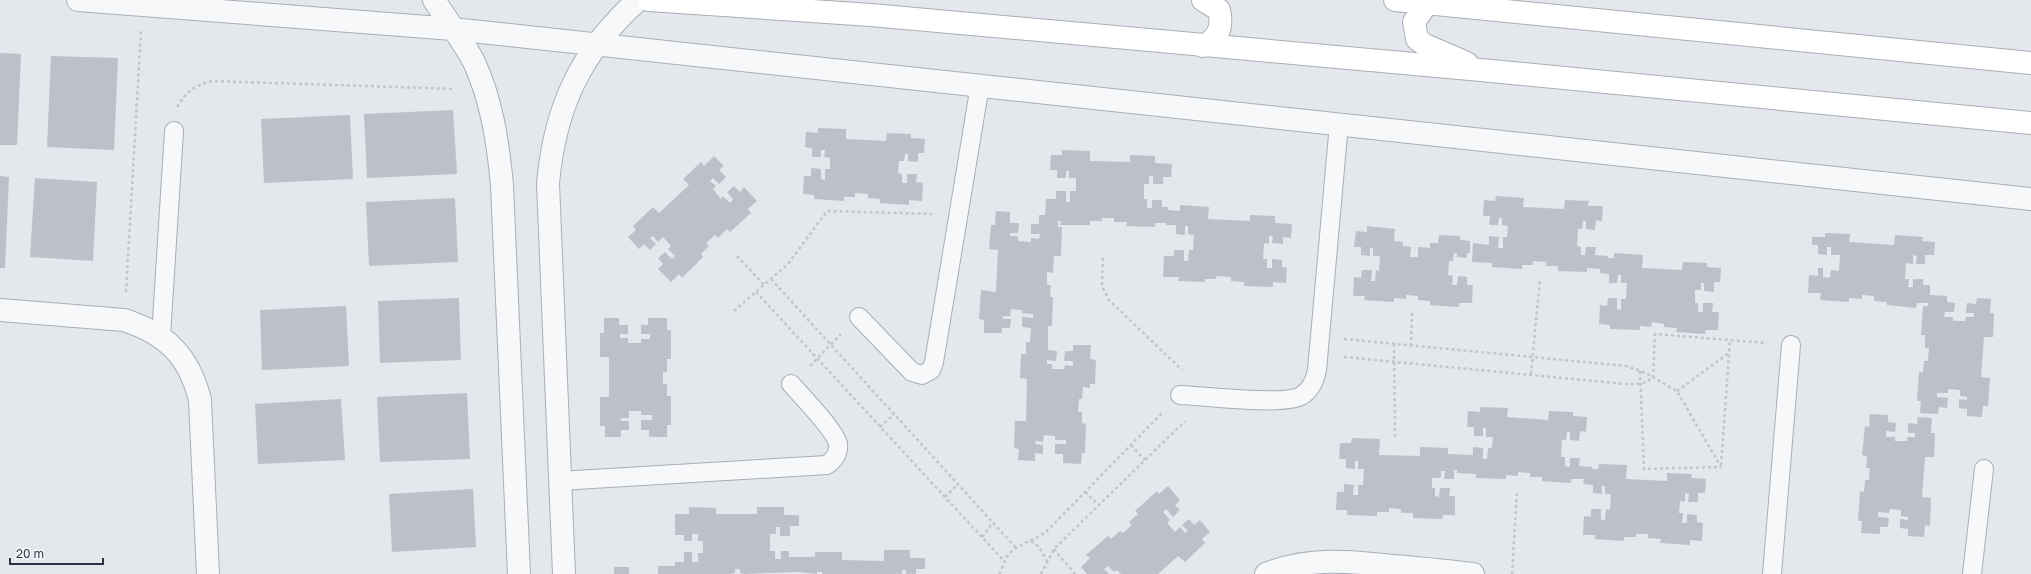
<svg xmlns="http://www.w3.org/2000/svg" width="2031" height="574" font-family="'Golos Text',sans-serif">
<rect width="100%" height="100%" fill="#e4e7ec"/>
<path fill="#bbc0ca" d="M 0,53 L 21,54 L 17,145 L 0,145 Z
M 51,56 L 118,58 L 114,150 L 47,147 Z
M 453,110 L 457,174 L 367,178 L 364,114 Z
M 350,115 L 353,179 L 264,183 L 261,119 Z
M 818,128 L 846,129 L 846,139 L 886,141 L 887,133 L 911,134 L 911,138 L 925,139 L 924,153 L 918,153 L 918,162 L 908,161 L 908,154 L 905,154 L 904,161 L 899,161 L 898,173 L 902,174 L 902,183 L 907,183 L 907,174 L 917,174 L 916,182 L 923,183 L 922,201 L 909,200 L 909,205 L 880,203 L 880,199 L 868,198 L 868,194 L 855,193 L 855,197 L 844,197 L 844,201 L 814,199 L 814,195 L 803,194 L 804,176 L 811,176 L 811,168 L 821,169 L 821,179 L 825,180 L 825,169 L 830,169 L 830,158 L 824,157 L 825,150 L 821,150 L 821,157 L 812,157 L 812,148 L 805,147 L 806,132 L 818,133 Z
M 1062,150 L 1090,151 L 1090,161 L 1130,162 L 1130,155 L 1155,156 L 1155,163 L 1172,164 L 1171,177 L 1163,177 L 1163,184 L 1153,184 L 1153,176 L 1149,176 L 1149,184 L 1144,184 L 1144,199 L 1147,199 L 1147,208 L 1152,208 L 1152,200 L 1162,200 L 1162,207 L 1168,207 L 1168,210 L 1180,211 L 1180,205 L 1209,207 L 1208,219 L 1250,221 L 1250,215 L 1275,216 L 1275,223 L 1292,224 L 1291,238 L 1283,237 L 1283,244 L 1272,243 L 1273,236 L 1269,236 L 1269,244 L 1264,243 L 1263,259 L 1267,259 L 1267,268 L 1272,268 L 1272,259 L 1282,260 L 1282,267 L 1287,268 L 1286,283 L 1273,282 L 1273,287 L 1244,286 L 1244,282 L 1231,281 L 1231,277 L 1216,276 L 1216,279 L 1205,279 L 1205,282 L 1178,281 L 1179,277 L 1163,277 L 1164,256 L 1174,256 L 1174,250 L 1184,250 L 1184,261 L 1188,261 L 1189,250 L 1193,250 L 1194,235 L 1188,234 L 1188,226 L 1185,226 L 1185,235 L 1176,234 L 1176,225 L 1166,225 L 1166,223 L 1155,223 L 1155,227 L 1126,226 L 1127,222 L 1114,222 L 1114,218 L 1102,218 L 1102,221 L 1090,221 L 1090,225 L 1060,225 L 1061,221 L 1058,221 L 1058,227 L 1062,227 L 1061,256 L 1054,256 L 1053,273 L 1047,272 L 1047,285 L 1051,285 L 1050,297 L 1053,297 L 1052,326 L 1048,326 L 1048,350 L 1057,351 L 1056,361 L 1047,360 L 1047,364 L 1052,364 L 1052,369 L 1064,369 L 1065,365 L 1073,366 L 1073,361 L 1064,361 L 1065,351 L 1073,351 L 1073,345 L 1091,345 L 1090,359 L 1096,360 L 1095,384 L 1090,384 L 1090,388 L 1083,387 L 1082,399 L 1079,399 L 1078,412 L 1082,412 L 1082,423 L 1086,424 L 1085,453 L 1082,453 L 1081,464 L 1063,463 L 1063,454 L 1055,454 L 1055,444 L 1066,444 L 1066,440 L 1055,440 L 1055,436 L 1044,435 L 1043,442 L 1036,441 L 1035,444 L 1043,445 L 1043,454 L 1035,453 L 1035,461 L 1018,460 L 1019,449 L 1014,448 L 1015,421 L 1026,421 L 1027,379 L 1020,378 L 1021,354 L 1026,354 L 1026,342 L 1030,342 L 1031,328 L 1022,327 L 1022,317 L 1033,318 L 1033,314 L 1022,313 L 1022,310 L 1011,309 L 1010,316 L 1003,316 L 1003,319 L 1011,319 L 1010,328 L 1002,328 L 1002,333 L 984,333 L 984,320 L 979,319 L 981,290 L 996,292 L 998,250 L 989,249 L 991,225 L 995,225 L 996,211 L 1010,212 L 1010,223 L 1019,223 L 1018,233 L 1010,233 L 1010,236 L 1018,236 L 1018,241 L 1031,242 L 1031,238 L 1039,239 L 1040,234 L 1031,234 L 1031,224 L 1039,224 L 1039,215 L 1045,215 L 1046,199 L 1056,199 L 1056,191 L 1066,191 L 1066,202 L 1070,202 L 1070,191 L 1076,191 L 1076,178 L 1069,178 L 1069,171 L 1066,171 L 1066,178 L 1057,178 L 1057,170 L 1050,170 L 1051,155 L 1062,155 Z
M 714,156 L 724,166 L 719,170 L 726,177 L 719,184 L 713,178 L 710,181 L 716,186 L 713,189 L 721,199 L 723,196 L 730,203 L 733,199 L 727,192 L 734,186 L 740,192 L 744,187 L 757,201 L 748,209 L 751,213 L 730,232 L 727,229 L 718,238 L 715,235 L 706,243 L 709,246 L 701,254 L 703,257 L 682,278 L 679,274 L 671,282 L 658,269 L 663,264 L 658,258 L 665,252 L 672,259 L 675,256 L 668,249 L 671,246 L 663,237 L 658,242 L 653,236 L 650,238 L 656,244 L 650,250 L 644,244 L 639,249 L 628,237 L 636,230 L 633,226 L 653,207 L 659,213 L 689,185 L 683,179 L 701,162 L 704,166 Z
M 0,176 L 9,177 L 5,268 L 0,268 Z
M 35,178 L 97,182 L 93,261 L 30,257 Z
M 1496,196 L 1524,198 L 1523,207 L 1564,209 L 1565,200 L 1589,201 L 1588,206 L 1603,206 L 1602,221 L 1596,220 L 1595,230 L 1586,229 L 1586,221 L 1583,221 L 1582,229 L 1578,229 L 1577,246 L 1581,247 L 1581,255 L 1585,255 L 1586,247 L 1596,247 L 1595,255 L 1608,256 L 1608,258 L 1614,258 L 1614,253 L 1643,255 L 1642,268 L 1682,270 L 1683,262 L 1707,263 L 1707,267 L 1721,268 L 1720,282 L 1714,282 L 1714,292 L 1704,291 L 1704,283 L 1701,283 L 1701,290 L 1695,290 L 1695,303 L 1698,303 L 1698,312 L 1703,312 L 1703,303 L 1713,303 L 1712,312 L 1719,312 L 1718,330 L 1706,330 L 1705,334 L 1676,332 L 1677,328 L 1664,327 L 1664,324 L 1652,322 L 1651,327 L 1640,326 L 1640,330 L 1610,329 L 1610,325 L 1599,324 L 1600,305 L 1607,306 L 1608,298 L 1617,298 L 1617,309 L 1621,310 L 1621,299 L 1626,299 L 1627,283 L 1621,283 L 1621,275 L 1618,275 L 1617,283 L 1609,283 L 1609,274 L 1600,273 L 1600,269 L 1587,268 L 1587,272 L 1558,271 L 1558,266 L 1546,266 L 1546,262 L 1533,261 L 1533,265 L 1522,265 L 1522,269 L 1492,267 L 1492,263 L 1472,262 L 1473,243 L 1489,245 L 1489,236 L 1499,237 L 1498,248 L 1503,248 L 1503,237 L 1507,237 L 1508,226 L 1502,225 L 1502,218 L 1499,218 L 1498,225 L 1489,225 L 1490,216 L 1483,216 L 1484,200 L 1495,201 Z
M 455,198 L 458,262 L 369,266 L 366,202 Z
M 1367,226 L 1395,229 L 1394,241 L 1403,242 L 1403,246 L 1411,247 L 1410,257 L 1418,257 L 1418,247 L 1430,248 L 1430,243 L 1438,243 L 1439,235 L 1460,236 L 1460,240 L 1470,241 L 1470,253 L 1467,253 L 1467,258 L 1457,257 L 1457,253 L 1454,253 L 1453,261 L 1449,261 L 1448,275 L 1453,276 L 1452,285 L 1457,285 L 1458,276 L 1467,277 L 1467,285 L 1473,285 L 1472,303 L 1459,303 L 1459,307 L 1430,305 L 1430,301 L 1418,300 L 1418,296 L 1406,295 L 1406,299 L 1394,298 L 1394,302 L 1364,300 L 1365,296 L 1353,296 L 1354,277 L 1361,278 L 1362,270 L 1372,270 L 1371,281 L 1375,281 L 1376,270 L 1379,271 L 1380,256 L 1373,256 L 1373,248 L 1370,248 L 1370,256 L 1361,255 L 1361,247 L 1354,247 L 1356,231 L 1367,232 Z
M 1825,233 L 1850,234 L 1849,242 L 1894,245 L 1895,235 L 1923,237 L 1922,241 L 1935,242 L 1934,255 L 1925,255 L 1925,264 L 1916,264 L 1917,256 L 1913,255 L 1913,264 L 1906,263 L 1905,279 L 1909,279 L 1908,287 L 1913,287 L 1913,279 L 1923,279 L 1923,285 L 1930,285 L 1930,295 L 1947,296 L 1947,302 L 1955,303 L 1954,312 L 1945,312 L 1944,317 L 1953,317 L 1953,321 L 1965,321 L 1966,317 L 1974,317 L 1974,313 L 1966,313 L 1967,303 L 1976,304 L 1977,298 L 1991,299 L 1990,313 L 1994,313 L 1993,337 L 1984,337 L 1981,377 L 1990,378 L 1988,406 L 1983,406 L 1982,417 L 1967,416 L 1967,409 L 1959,408 L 1959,399 L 1967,400 L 1967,397 L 1960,396 L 1960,390 L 1948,389 L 1948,393 L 1937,393 L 1937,397 L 1948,398 L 1947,408 L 1939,407 L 1938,414 L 1920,413 L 1921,401 L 1917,401 L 1919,372 L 1923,372 L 1924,361 L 1928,361 L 1929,348 L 1925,348 L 1925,335 L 1921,335 L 1923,306 L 1928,306 L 1928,303 L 1917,303 L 1916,308 L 1887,305 L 1887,302 L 1874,301 L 1874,296 L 1862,295 L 1862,299 L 1849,298 L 1849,302 L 1820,300 L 1821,293 L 1808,293 L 1809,275 L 1818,276 L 1818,268 L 1823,268 L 1823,277 L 1830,278 L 1831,270 L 1839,271 L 1840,255 L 1831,255 L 1831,247 L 1827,247 L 1827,255 L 1818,254 L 1818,245 L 1812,245 L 1812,237 L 1825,237 Z
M 459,298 L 461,360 L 380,363 L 378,301 Z
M 346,306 L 349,366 L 262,370 L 260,310 Z
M 604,318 L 619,318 L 619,325 L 628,325 L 628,334 L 620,334 L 620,338 L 628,338 L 628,343 L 641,343 L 641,339 L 650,339 L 650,334 L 641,334 L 641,325 L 648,325 L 648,318 L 667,318 L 667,330 L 671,330 L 671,359 L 667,359 L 667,372 L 663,372 L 663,384 L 667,384 L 667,396 L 671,396 L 671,425 L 667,425 L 667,437 L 649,437 L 649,430 L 641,430 L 641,420 L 652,420 L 652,415 L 641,415 L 641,411 L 629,411 L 629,418 L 621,418 L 621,421 L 629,421 L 629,430 L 621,430 L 621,437 L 605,437 L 605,426 L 600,426 L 600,397 L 609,397 L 609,357 L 600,357 L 600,333 L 604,333 Z
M 467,393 L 470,459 L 380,462 L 377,397 Z
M 341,399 L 345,460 L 258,464 L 255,404 Z
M 1480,407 L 1508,408 L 1507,417 L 1548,420 L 1549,411 L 1573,412 L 1573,416 L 1587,417 L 1586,432 L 1580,431 L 1579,441 L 1570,440 L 1570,432 L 1567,432 L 1566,440 L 1562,440 L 1561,457 L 1565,457 L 1565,466 L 1570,467 L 1570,458 L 1580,458 L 1579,466 L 1592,467 L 1592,469 L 1598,469 L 1599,464 L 1627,465 L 1626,479 L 1667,481 L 1667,473 L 1692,474 L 1691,478 L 1706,479 L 1705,493 L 1698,493 L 1698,502 L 1688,502 L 1689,494 L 1685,493 L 1685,502 L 1680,501 L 1679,513 L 1683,513 L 1682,523 L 1687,523 L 1687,514 L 1697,515 L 1697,522 L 1703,523 L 1702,541 L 1690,540 L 1690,545 L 1660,543 L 1661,539 L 1648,538 L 1648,534 L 1636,534 L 1636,537 L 1624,537 L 1624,541 L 1595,539 L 1595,535 L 1583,535 L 1584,516 L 1591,517 L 1591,509 L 1601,509 L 1601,520 L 1605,520 L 1606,509 L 1610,510 L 1611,494 L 1605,494 L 1605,486 L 1602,486 L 1602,494 L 1593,493 L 1593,485 L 1583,484 L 1584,479 L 1571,479 L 1571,483 L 1542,481 L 1542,477 L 1530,477 L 1530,473 L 1518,472 L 1518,476 L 1506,475 L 1506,479 L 1476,478 L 1476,474 L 1457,473 L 1457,470 L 1454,470 L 1454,479 L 1444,479 L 1445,471 L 1441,471 L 1441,478 L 1432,478 L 1432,488 L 1435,488 L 1435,496 L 1439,497 L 1440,488 L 1450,488 L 1449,496 L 1455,496 L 1455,515 L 1443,515 L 1442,519 L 1413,518 L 1413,513 L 1401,513 L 1401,509 L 1389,508 L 1389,512 L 1377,512 L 1377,516 L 1347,515 L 1347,510 L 1336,510 L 1337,492 L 1344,492 L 1344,484 L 1354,485 L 1353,495 L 1358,495 L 1358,485 L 1363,485 L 1364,469 L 1358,469 L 1358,461 L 1355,461 L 1355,469 L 1346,468 L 1346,459 L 1339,459 L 1340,443 L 1351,443 L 1352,438 L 1380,439 L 1379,455 L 1420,456 L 1420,447 L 1448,448 L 1448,454 L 1473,455 L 1473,447 L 1483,448 L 1483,459 L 1487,459 L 1488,448 L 1492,448 L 1493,437 L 1486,437 L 1486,428 L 1483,428 L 1483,436 L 1474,436 L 1474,427 L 1467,427 L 1468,411 L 1480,412 Z
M 1870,414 L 1888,415 L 1888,422 L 1896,423 L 1895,432 L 1886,431 L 1886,437 L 1895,437 L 1895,441 L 1907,441 L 1907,437 L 1915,437 L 1915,433 L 1908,433 L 1908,423 L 1917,424 L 1918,417 L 1932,418 L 1931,433 L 1935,433 L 1934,457 L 1925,457 L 1922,497 L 1931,498 L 1930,526 L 1925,525 L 1924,537 L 1908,536 L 1908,529 L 1900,528 L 1900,519 L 1908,520 L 1908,517 L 1901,516 L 1901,510 L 1890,509 L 1889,513 L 1878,512 L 1878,517 L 1889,518 L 1888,527 L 1880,527 L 1880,534 L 1861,533 L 1862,521 L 1858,521 L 1860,491 L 1864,492 L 1865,480 L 1869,480 L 1870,468 L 1866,468 L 1867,456 L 1862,455 L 1865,426 L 1869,427 Z
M 1168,486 L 1180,500 L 1175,505 L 1180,510 L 1173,517 L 1166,509 L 1163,512 L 1170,520 L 1167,523 L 1175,532 L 1180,527 L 1185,533 L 1188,531 L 1182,525 L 1189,519 L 1194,525 L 1200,520 L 1210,532 L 1202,539 L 1205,543 L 1185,562 L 1178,556 L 1158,574 L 1121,574 L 1116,570 L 1114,572 L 1108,566 L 1104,569 L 1109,574 L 1087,574 L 1081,567 L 1090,558 L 1086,555 L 1108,536 L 1111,539 L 1120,531 L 1123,533 L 1132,525 L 1129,522 L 1138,514 L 1135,511 L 1157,491 L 1159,494 Z
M 473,489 L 476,547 L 392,552 L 389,494 Z
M 689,507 L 716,508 L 716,514 L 757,514 L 757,507 L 784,507 L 784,515 L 799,515 L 799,526 L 790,526 L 790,536 L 780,536 L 780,527 L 776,527 L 776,534 L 770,534 L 770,551 L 775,551 L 775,559 L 781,559 L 781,551 L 789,551 L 789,557 L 815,557 L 815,552 L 842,552 L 842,560 L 884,561 L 884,550 L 910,550 L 910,558 L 925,558 L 925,569 L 916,569 L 916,574 L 906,574 L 906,570 L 902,570 L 902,574 L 822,574 L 822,572 L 817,572 L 817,574 L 797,572 L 745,574 L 740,573 L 740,569 L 735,569 L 735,573 L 729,574 L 658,574 L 658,566 L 675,566 L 675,562 L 684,562 L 684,552 L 692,552 L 692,562 L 698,562 L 698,553 L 703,553 L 703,541 L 698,541 L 698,534 L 692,534 L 692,541 L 684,541 L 684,535 L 675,535 L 675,514 L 689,514 Z
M 614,567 L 629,567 L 629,574 L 614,574 Z"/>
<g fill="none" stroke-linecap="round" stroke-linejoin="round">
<defs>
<path id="lane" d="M 859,317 L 912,372 L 922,375 L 931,370 L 934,362 L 980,85
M 161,336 L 174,131
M 1180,395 C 1205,396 1283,406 1301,396 C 1311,390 1315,381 1317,370 L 1339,124
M 559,481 L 827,465 C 834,460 839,453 838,444 C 836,432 801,395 791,384
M 1772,574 L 1791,345
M 1972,574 L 1984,469"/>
<path id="street" d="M 78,0 L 453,29 L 2031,199
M 434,0 C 447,20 463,41 474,62 C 492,101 498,143 502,185 L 519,574
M 0,310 L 124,320 C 167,334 189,356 200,400 L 208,574
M 564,574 L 548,183 C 555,107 581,51 638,0
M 1266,574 C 1308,557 1349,561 1393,566 C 1420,568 1447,571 1473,574"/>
<path id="secondary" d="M 649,0 L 871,15 L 1481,70 L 2031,123
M 1203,0 L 1219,10 C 1223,27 1219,38 1203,46
M 1395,0 L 2031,63
M 1428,2 L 1414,22 L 1417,39 L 1425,45 L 1467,63"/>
</defs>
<use href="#lane" stroke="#a9aeb7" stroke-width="20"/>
<use href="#street" stroke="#a9aeb7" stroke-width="24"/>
<use href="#secondary" stroke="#a9aeb7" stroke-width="24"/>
<path stroke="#c2c5cb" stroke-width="2.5" stroke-dasharray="3 3" stroke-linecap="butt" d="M 177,107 C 186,92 195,85 212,81 L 455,89
M 737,256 L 764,285
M 1103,258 L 1102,286 L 1109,300 L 1182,370
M 771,279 L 1016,548
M 126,292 L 141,31
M 756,292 L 1004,561
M 734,311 L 788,264 L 827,211 L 932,214
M 1344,339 L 1626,366 L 1646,373 L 1677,391 L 1721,467
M 1394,344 L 1395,437
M 1411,346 L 1412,311
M 1344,357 L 1625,384 L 1641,384 L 1653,378
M 810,366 L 841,334
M 1640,371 L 1644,469 L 1721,467
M 1531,374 L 1540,279
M 1653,378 L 1655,334 L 1767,343
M 1677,391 L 1729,353
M 880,427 L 894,414
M 1131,445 L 1145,460
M 1721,465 L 1730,340
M 1085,492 L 1099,505
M 945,497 L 958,484
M 982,537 L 993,522
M 1031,541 L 1039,547 L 1047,561
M 1054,549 L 1075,574
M 999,574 C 1003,568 1004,560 1009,554 C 1019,543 1036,540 1047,531 L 1163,412
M 1041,574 L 1054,549 L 1185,421
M 1512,574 L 1517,490"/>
<use href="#lane" stroke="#f7f8fa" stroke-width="18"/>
<use href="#street" stroke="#f7f8fa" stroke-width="22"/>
<use href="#secondary" stroke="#fff" stroke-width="22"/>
</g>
<path d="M10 558v6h93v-6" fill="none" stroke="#2b3445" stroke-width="2"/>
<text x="16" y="558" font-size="12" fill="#2b3445" stroke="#f4f6f9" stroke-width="3" paint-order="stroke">20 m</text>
</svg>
